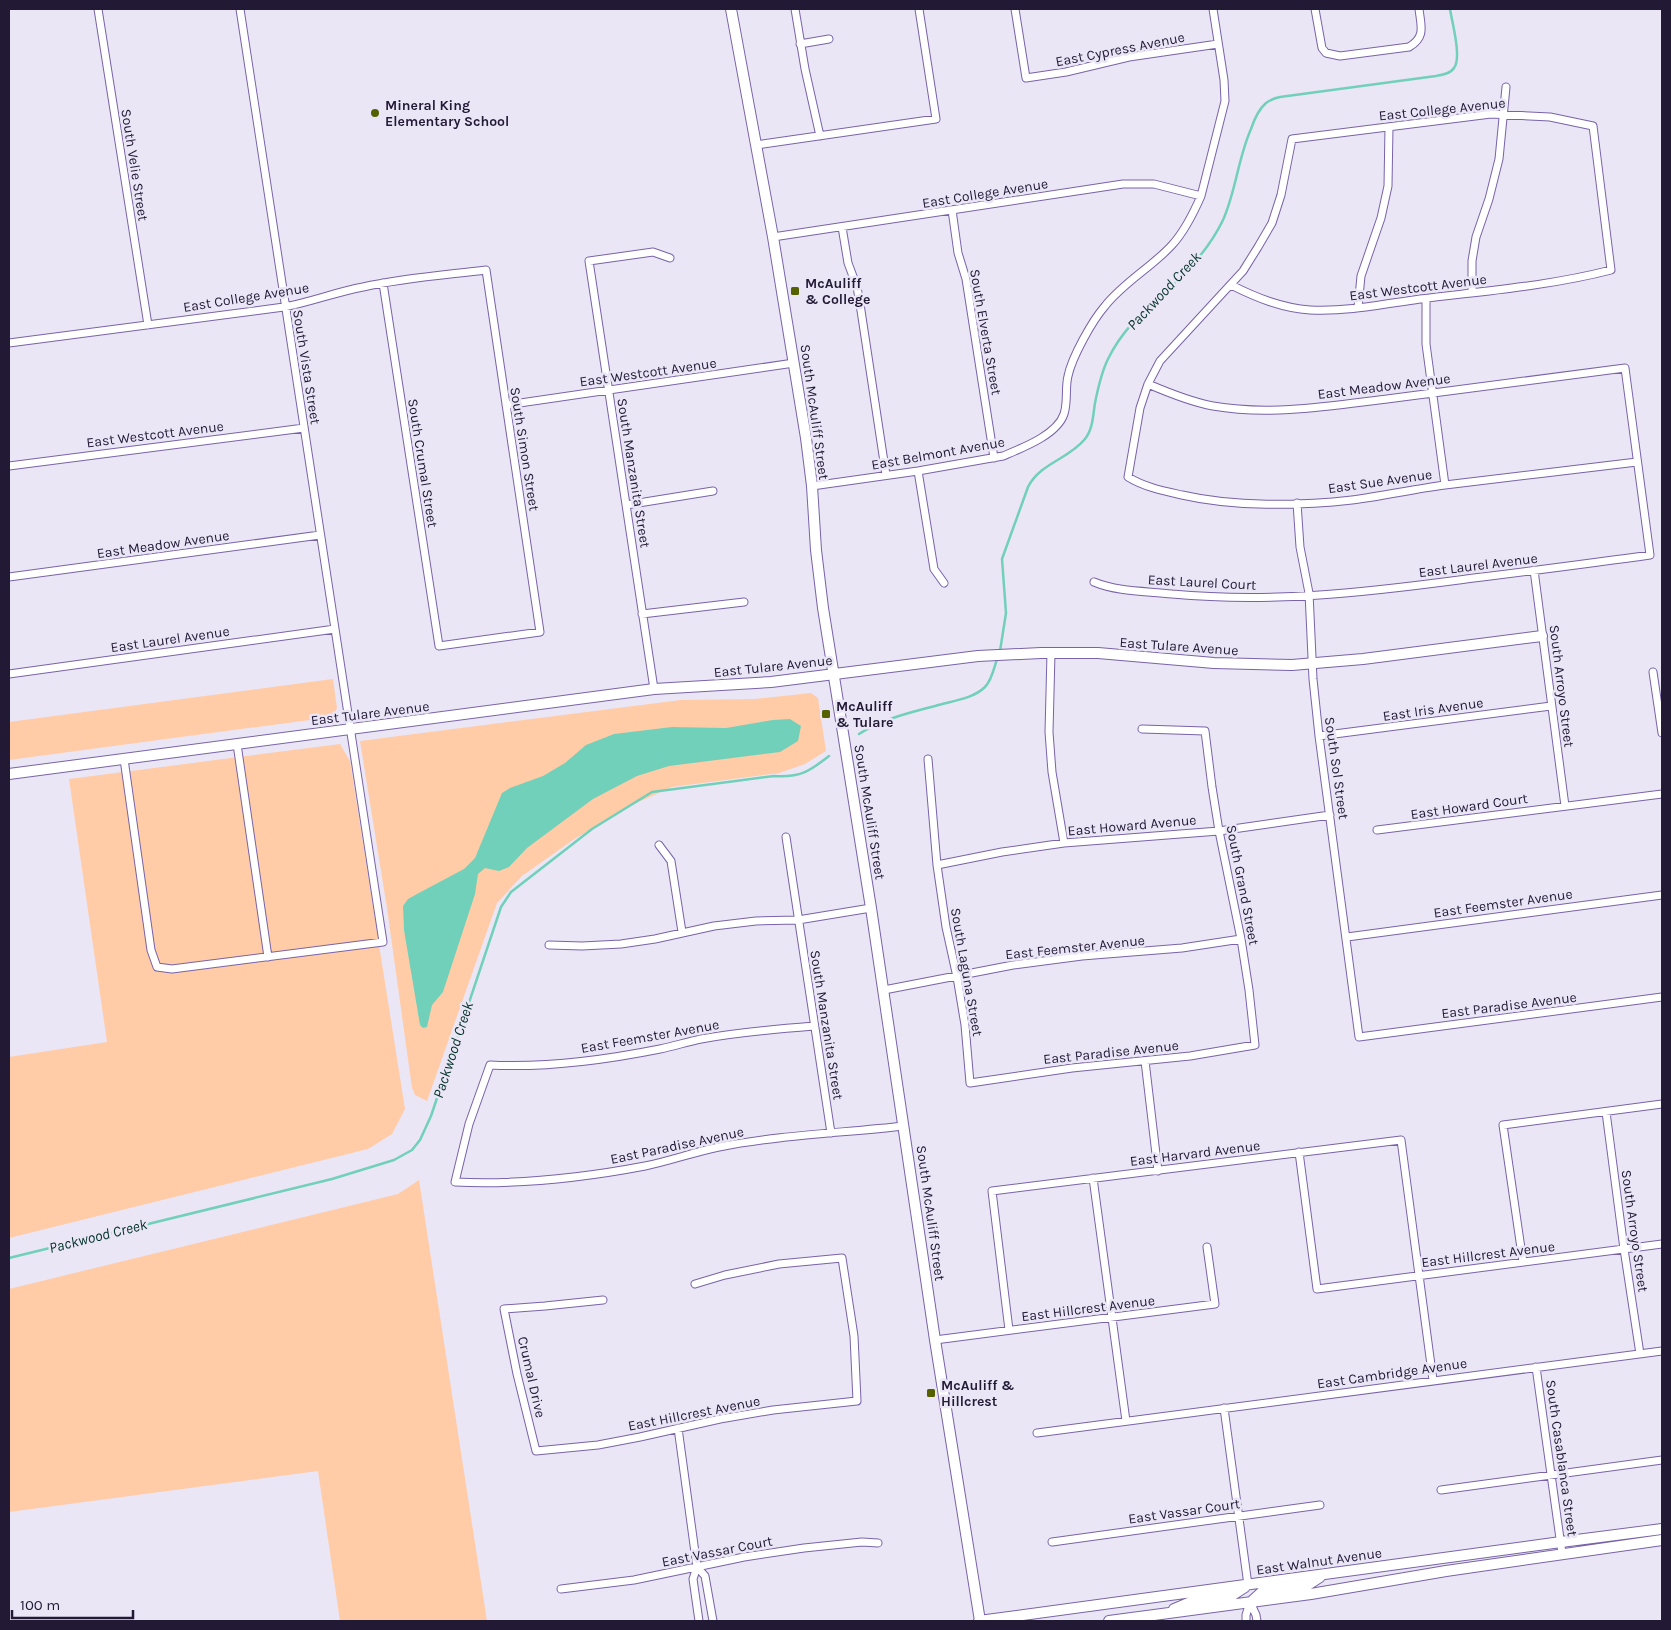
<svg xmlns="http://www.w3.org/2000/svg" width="1671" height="1630" font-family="Karla,sans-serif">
<rect width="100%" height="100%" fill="#eae6f6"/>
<path fill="#ffcca7" d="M 333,679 L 337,708 L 332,717 L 9,760 L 9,722 Z
M 811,693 L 818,698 L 826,751 L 805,764 L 779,773 L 672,787 L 625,808 L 573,840 L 522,876 L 497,903 L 427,1101 L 415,1095 L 412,1088 L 387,908 L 360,741 L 681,700 L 755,699 Z
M 340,744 L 350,761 L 405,1109 L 392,1134 L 368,1149 L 9,1238 L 9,1057 L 107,1042 L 69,779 Z
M 419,1180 L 487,1621 L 340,1621 L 318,1471 L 9,1512 L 9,1289 L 398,1194 Z"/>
<path fill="#71d0ba" d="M 790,719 L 801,726 L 798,741 L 780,752 L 669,766 L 637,776 L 593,799 L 527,848 L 509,867 L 499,871 L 485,868 L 478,874 L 475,894 L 443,992 L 432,1005 L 427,1027 L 423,1028 L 420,1025 L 404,930 L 403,906 L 408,899 L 417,894 L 464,869 L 475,858 L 502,793 L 510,788 L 543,776 L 565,763 L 586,745 L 614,734 L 672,727 L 726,728 L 773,720 Z"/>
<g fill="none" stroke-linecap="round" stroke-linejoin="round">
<path stroke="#71d0ba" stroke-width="2.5" d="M 1000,651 L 1006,613 L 1002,559 L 1028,487 C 1040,463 1069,459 1085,439 C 1093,429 1093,415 1095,403 C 1098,388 1101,373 1108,359 C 1127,320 1157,302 1186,272 C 1200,257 1214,239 1223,220 C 1236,191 1238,158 1251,129 C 1254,120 1259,109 1266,103 C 1270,100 1275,98 1280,97 L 1436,76 C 1442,75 1450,74 1454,68 C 1462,58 1452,22 1450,9
M 859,734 C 882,719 909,713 935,706 C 951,701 973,699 985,687 C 992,680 994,668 997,659
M 9,1258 L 332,1179 L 394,1160 L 412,1150 L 420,1140 L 431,1116 L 501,907 L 511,892 L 592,829 L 652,792 L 774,776 C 800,778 810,771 829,756"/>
<defs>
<path id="street" d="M 98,9 L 148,325
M 795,9 L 805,69 L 820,136
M 1015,9 L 1026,78 L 1066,72 L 1129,57 L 1218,44
M 1315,9 L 1322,48 L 1326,53 L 1340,56 L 1409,47 C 1426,37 1421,26 1419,9
M 800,44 L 829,39
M 756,145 L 936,119 L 919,9
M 952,210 L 958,253 L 966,279 L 994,458
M 842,227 L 848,263 L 857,287 L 860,304 L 886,475
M 773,237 L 1123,184 L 1154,184 L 1201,196
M 1231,285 C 1257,298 1282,308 1310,310 C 1346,312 1384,304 1420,299 C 1484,291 1549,286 1611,270 L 1593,126 L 1550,117 L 1491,114 L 1292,139 L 1281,195 L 1272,223 L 1258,247 L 1243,271 L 1160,361 L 1148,384 L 1140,408 L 1128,477 C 1144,487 1164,491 1182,495 C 1234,507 1299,506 1352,500 C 1383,496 1414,489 1445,485 C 1509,477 1573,470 1637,462
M 1472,293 L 1472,261 L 1476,237 L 1489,199 L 1499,159 L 1506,87
M 1426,299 L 1426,344 L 1445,485
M 1358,307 L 1361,276 L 1381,218 L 1388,186 L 1389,127
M 9,343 L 284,307 C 311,302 336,292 363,287 C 403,278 445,275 486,270 L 540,632 L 439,646 L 383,283
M 506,405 L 794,363
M 9,466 L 304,428
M 918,471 L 934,569 L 944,583
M 812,486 L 918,471 L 1003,456 C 1022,448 1057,435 1064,414 C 1068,402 1065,388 1068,376 C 1072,357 1092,321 1105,306 C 1124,282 1152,267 1172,245 C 1184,232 1194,212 1201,196 L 1225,101 L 1224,80 L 1213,9
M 1297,503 L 1300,547 L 1309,593 L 1313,679 L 1319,736 L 1359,1037 L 1662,997
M 626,505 L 713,491
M 1534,570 L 1565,806
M 9,577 L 320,535
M 1094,582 C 1118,592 1146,591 1172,594 C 1271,603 1361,593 1459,580 C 1522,572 1586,564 1650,555 L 1625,368 C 1545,378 1466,389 1387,399 C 1330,406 1270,416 1213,406 C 1191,402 1169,393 1148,384
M 642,614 L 744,602
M 1051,653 L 1049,732 L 1052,772 L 1064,843
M 1653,672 L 1662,733
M 9,674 L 335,629
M 654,689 L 589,261 L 653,252 L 670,258
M 1319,736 L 1551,706
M 237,744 L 268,957
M 124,759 L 151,950 L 157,967 L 172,969 L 383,942 L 240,9
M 928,759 L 937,865 L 946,927 L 957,977 L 965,1025 L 970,1083 L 1072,1068 L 1190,1056 L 1255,1045 L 1249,990 L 1241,939 L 1219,831 L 1212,787 L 1205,731 L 1142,729
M 1377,830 L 1662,794
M 786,837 L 831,1133
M 659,845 L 671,861 L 682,932
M 937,865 L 1002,852 L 1064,843 L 1219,831 L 1330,815
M 1347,937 L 1662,895
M 549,945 L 582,946 L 621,944 L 655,939 L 714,926 L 756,921 L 798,920 L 871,908
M 884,990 L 1013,965 L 1082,956 L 1182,948 L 1241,939
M 814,1026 C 776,1029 739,1032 701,1039 C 687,1042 674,1046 660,1049 C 605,1060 547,1068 490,1065 L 469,1124 L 455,1182 C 519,1185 582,1178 645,1166 C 670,1161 694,1152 719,1147 C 780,1135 842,1133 904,1126
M 1145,1061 L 1158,1171
M 1606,1112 L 1624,1249 L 1640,1354
M 1299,1152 L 1317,1289 L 1662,1244
M 1093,1178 L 1126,1421
M 1523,1262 L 1503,1125 L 1662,1104
M 603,1300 L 545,1306 L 504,1309 L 517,1374 L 536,1451 L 598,1445 L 640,1437 L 720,1419 L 773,1410 L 857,1401 L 854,1336 L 842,1258 L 779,1264 L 725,1275 L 695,1284
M 1009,1330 L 992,1191 L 1401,1140 L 1433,1380
M 935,1340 L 1215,1304 L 1207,1247
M 1536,1367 L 1562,1553
M 1224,1408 L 1248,1585
M 678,1428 L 697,1567 L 693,1579 L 699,1621
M 1037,1433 L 1662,1351
M 1441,1490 L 1662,1460
M 1052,1542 L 1320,1505
M 697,1567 L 705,1576 L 713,1621
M 561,1589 L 634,1580 L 744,1557 L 804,1548 L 862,1542 L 878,1543
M 1250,1602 L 1256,1615 L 1257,1621
M 1246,1621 L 1246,1615 L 1250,1602"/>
<path id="secondary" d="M 731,9 L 773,237 L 806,438 L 812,486 L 816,550 L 823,608 L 871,908 L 935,1340 L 980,1621
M 9,774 L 654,689 L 771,682 L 978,656 L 1041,653 L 1098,653 L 1214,663 L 1292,665 L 1363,659 L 1542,636
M 1251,1602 L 1262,1592 L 1306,1586 L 1320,1577
M 1174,1609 L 1193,1601 L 1231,1596 L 1245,1587
M 979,1621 L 1561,1542 L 1662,1529
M 1109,1621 L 1311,1594 L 1446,1571 L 1662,1540"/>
</defs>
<use href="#street" stroke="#7863a8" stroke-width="9"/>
<use href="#secondary" stroke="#7863a8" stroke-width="12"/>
<use href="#street" stroke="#fff" stroke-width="7"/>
<use href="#secondary" stroke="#fff" stroke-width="10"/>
</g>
<g fill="#556000" stroke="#eae6f6" stroke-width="2">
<circle cx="375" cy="113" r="5"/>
<rect x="790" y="286" width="10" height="10" rx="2.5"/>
<rect x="821" y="709" width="10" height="10" rx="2.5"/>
<rect x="926" y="1388" width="10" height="10" rx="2.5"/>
</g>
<g text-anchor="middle" stroke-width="5" stroke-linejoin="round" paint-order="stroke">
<g font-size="14" fill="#221935" stroke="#eae6f6">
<text transform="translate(1120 49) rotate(-11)" y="5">East Cypress Avenue</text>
<text transform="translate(1442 109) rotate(-6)" y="5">East College Avenue</text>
<text transform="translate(135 165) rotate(81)" y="5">South Velie Street</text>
<text transform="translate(985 193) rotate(-9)" y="5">East College Avenue</text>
<text transform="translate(1418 287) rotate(-7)" y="5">East Westcott Avenue</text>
<text transform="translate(246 297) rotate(-9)" y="5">East College Avenue</text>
<text transform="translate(986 332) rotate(80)" y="5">South Elverta Street</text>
<text transform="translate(307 367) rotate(81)" y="5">South Vista Street</text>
<text transform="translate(648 372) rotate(-8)" y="5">East Westcott Avenue</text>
<text transform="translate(1384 386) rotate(-7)" y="5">East Meadow Avenue</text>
<text transform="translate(815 412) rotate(82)" y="5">South McAuliff Street</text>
<text transform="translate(155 434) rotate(-7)" y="5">East Westcott Avenue</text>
<text transform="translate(525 449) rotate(81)" y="5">South Simon Street</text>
<text transform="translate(938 453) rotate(-10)" y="5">East Belmont Avenue</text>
<text transform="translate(423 463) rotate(81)" y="5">South Crumal Street</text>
<text transform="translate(634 473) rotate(81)" y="5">South Manzanita Street</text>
<text transform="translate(1380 481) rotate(-8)" y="5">East Sue Avenue</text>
<text transform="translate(163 544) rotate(-8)" y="5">East Meadow Avenue</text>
<text transform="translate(1478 565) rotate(-7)" y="5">East Laurel Avenue</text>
<text transform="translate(1202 582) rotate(3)" y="5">East Laurel Court</text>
<text transform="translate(170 639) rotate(-8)" y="5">East Laurel Avenue</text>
<text transform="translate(1179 646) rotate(4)" y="5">East Tulare Avenue</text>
<text transform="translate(773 666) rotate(-6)" y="5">East Tulare Avenue</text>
<text transform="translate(1562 686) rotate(83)" y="5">South Arroyo Street</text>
<text transform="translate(1433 709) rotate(-8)" y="5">East Iris Avenue</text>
<text transform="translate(370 713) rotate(-7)" y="5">East Tulare Avenue</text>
<text transform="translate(1337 768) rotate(82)" y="5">South Sol Street</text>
<text transform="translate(1469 806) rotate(-8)" y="5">East Howard Court</text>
<text transform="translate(870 812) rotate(81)" y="5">South McAuliff Street</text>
<text transform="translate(1132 825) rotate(-5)" y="5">East Howard Avenue</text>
<text transform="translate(1243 885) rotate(79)" y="5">South Grand Street</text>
<text transform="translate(1503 903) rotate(-8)" y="5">East Feemster Avenue</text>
<text transform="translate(1075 947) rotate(-6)" y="5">East Feemster Avenue</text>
<text transform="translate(967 972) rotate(80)" y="5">South Laguna Street</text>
<text transform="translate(1509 1005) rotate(-7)" y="5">East Paradise Avenue</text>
<text transform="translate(827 1025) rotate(81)" y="5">South Manzanita Street</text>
<text transform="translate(650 1036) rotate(-10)" y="5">East Feemster Avenue</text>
<text transform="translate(1111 1052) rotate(-6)" y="5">East Paradise Avenue</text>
<text transform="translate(677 1145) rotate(-12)" y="5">East Paradise Avenue</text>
<text transform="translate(1195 1153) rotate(-7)" y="5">East Harvard Avenue</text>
<text transform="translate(931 1213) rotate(82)" y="5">South McAuliff Street</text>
<text transform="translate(1635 1231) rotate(82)" y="5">South Arroyo Street</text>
<text transform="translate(1488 1254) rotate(-7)" y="5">East Hillcrest Avenue</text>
<text transform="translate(1088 1308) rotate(-7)" y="5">East Hillcrest Avenue</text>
<text transform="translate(1392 1373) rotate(-8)" y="5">East Cambridge Avenue</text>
<text transform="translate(532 1377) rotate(77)" y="5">Crumal Drive</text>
<text transform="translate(694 1413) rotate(-11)" y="5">East Hillcrest Avenue</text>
<text transform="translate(1562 1458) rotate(82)" y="5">South Casablanca Street</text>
<text transform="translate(1184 1511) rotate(-8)" y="5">East Vassar Court</text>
<text transform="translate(717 1551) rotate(-11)" y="5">East Vassar Court</text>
<text transform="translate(1319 1561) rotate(-8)" y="5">East Walnut Avenue</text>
</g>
<g font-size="14" font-weight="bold" fill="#221935" stroke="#eae6f6" text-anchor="start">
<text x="385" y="110">Mineral King<tspan x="385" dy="16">Elementary School</tspan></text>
<text x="805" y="288">McAuliff<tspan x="805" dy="16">&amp; College</tspan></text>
<text x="836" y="711">McAuliff<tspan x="836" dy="16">&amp; Tulare</tspan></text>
<text x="941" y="1390">McAuliff &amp;<tspan x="941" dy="16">Hillcrest</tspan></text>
</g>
<g font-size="15" font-style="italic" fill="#04332a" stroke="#eae6f6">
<text transform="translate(1164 291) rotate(-47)" y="5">Packwood Creek</text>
<text transform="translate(453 1050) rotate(-72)" y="5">Packwood Creek</text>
<text transform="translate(98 1236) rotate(-14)" y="5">Packwood Creek</text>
</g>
</g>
<rect width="1671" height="1630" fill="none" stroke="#221935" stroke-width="20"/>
<path d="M12 1610v8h121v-8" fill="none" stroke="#221935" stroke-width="2.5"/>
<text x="20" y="1610" font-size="15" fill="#221935" stroke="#eae6f6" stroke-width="4" paint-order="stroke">100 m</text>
</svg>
